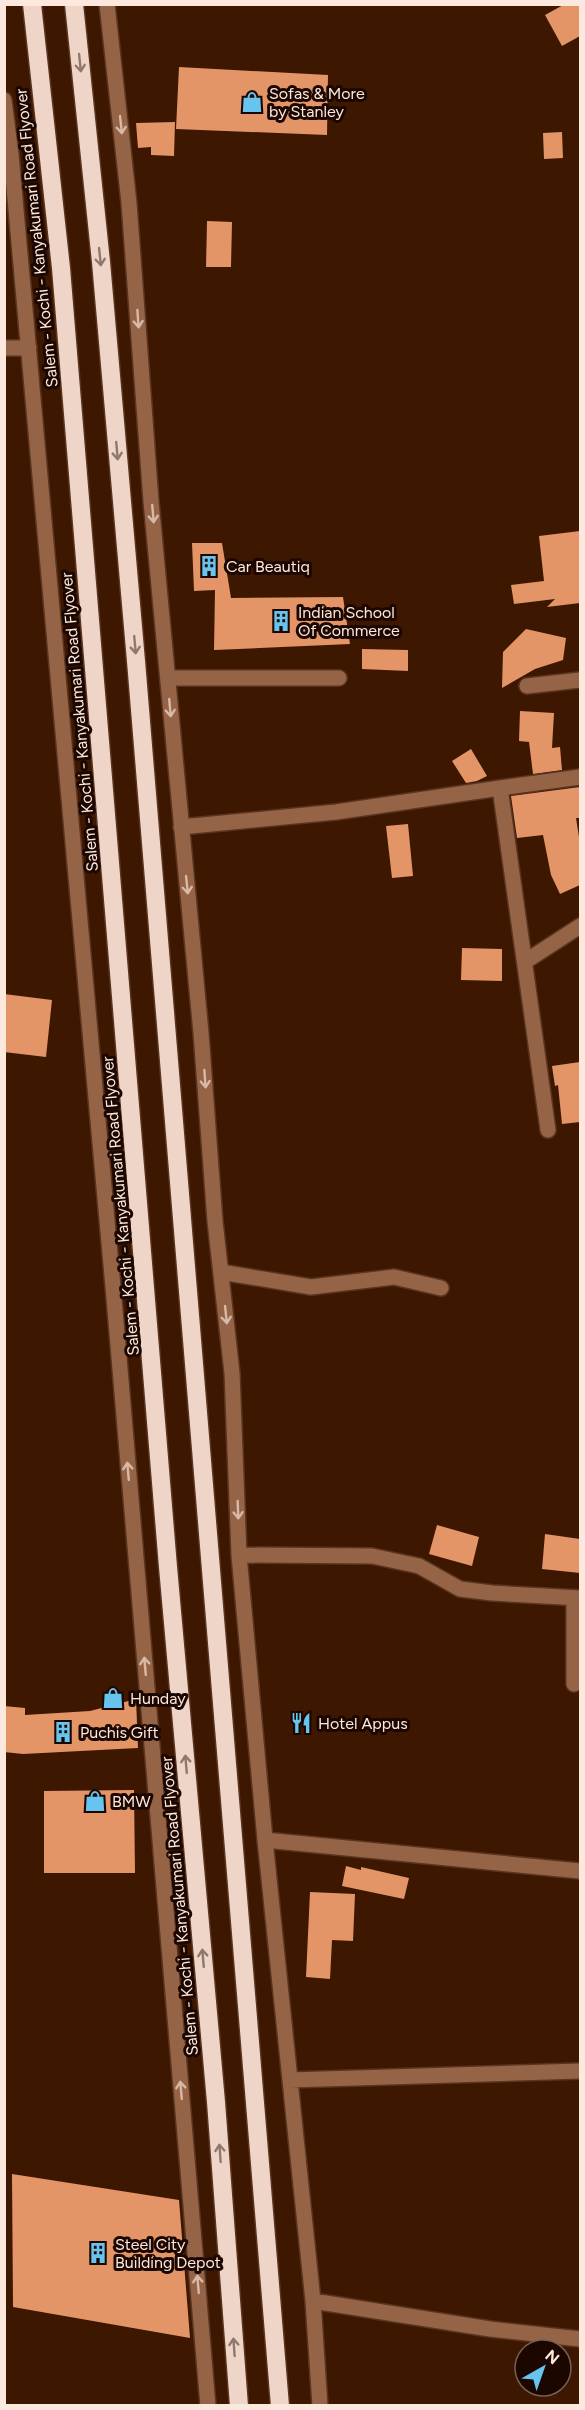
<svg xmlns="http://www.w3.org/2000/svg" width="585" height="2410" font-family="Figtree,sans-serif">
<rect width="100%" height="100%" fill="#3e1700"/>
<path fill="#e39568" d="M 565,4 L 580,4 L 580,36 L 562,46 L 545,15 Z
M 179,67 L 328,75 L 327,135 L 176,129 Z
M 175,122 L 174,156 L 151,155 L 151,147 L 138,148 L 136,123 Z
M 562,132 L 563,158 L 544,159 L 543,133 Z
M 207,221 L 232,222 L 231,267 L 206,267 Z
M 580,531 L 580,603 L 547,607 L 555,599 L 514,604 L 511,585 L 544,581 L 539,536 Z
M 192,543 L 222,543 L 231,598 L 343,597 L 350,644 L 214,650 L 215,590 L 194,591 Z
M 526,629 L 566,638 L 563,660 L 535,669 L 502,688 L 503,652 Z
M 362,649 L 408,650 L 408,671 L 362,669 Z
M 520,711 L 554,713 L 552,748 L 560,747 L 562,770 L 533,774 L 529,742 L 519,741 Z
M 471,749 L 487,776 L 477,781 L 466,783 L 452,761 Z
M 580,787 L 580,818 L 576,818 L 580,843 L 580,885 L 560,894 L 551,875 L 543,835 L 517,838 L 511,796 Z
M 408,824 L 413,876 L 392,878 L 386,826 Z
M 462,948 L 502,949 L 502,981 L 461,980 Z
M 4,994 L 52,1000 L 46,1057 L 4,1052 Z
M 580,1062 L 580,1122 L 562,1124 L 558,1085 L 555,1086 L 552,1066 Z
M 437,1525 L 479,1537 L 472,1566 L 429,1554 Z
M 545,1534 L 580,1539 L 580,1573 L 542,1569 Z
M 136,1699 L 138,1748 L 23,1754 L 4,1752 L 4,1706 L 25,1708 L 25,1715 L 90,1711 Z
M 134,1790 L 135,1873 L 44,1873 L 44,1791 Z
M 346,1866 L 361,1870 L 361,1867 L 409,1878 L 404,1899 L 342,1886 Z
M 310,1892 L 355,1894 L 353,1941 L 332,1940 L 330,1979 L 306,1977 Z
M 12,2174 L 179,2200 L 190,2338 L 13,2307 Z"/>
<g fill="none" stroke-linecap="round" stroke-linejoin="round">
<defs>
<path id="minor" d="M 107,4 L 129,203 L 151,501 L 201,1033 L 215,1221 L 232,1373 L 239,1555 L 265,1840 L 313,2301 L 320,2406
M 4,100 L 11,154 L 114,1298 L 208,2406
M 4,348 L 29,348
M 168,678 L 339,678
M 527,686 L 580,680
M 500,788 L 580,777
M 181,827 L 336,812 L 500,788 L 548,1130
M 526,961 L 580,926
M 221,1272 L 311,1287 L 394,1277 L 441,1288
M 239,1555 L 372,1556 L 419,1566 L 460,1589 L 492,1593 L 580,1598
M 574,1598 L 574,1684
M 265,1840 L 580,1871
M 290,2080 L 580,2071
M 313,2301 L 490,2329 L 580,2339"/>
<path id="highway" d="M 32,4 L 61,268 L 168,1567 L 216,2102 L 239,2406
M 74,4 L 101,262 L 136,661 L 280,2406"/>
</defs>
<use href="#minor" stroke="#59341f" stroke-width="18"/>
<use href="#highway" stroke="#59341f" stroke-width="21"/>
<use href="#minor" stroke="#956346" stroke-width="15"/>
<use href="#highway" stroke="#efd5c8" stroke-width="18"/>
</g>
<defs><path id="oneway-shaft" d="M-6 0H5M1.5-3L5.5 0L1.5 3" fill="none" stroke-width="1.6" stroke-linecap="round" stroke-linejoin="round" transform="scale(1.5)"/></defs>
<g stroke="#90786e">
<use href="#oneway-shaft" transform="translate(80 63) rotate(84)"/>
<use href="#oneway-shaft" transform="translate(100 257) rotate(84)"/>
<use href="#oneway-shaft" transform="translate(117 451) rotate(85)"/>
<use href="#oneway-shaft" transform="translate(135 645) rotate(85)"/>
<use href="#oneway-shaft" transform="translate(186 1764) rotate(-95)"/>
<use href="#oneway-shaft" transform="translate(203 1958) rotate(-95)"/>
<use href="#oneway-shaft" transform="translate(220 2153) rotate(-94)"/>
<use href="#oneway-shaft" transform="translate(234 2347) rotate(-94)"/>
</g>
<g stroke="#d8b9a8">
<use href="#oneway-shaft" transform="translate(121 125) rotate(84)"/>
<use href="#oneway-shaft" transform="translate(138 319) rotate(86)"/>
<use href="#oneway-shaft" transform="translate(153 514) rotate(85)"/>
<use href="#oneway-shaft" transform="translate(170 708) rotate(85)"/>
<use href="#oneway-shaft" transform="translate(187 885) rotate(84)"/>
<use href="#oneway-shaft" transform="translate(205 1079) rotate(86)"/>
<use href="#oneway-shaft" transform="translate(226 1315) rotate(84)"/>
<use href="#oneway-shaft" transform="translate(128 1471) rotate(-95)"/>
<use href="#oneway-shaft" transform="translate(238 1510) rotate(88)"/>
<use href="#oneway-shaft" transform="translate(145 1666) rotate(-95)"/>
<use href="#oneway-shaft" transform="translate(181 2090) rotate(-95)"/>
<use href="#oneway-shaft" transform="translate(198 2284) rotate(-95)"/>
</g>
<defs>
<symbol id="shop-bare" viewBox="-9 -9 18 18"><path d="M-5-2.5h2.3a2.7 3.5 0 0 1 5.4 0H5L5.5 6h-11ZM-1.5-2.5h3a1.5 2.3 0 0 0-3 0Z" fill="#66c4ef" stroke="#1c0700" stroke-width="2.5" paint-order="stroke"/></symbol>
<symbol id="building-bare" viewBox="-9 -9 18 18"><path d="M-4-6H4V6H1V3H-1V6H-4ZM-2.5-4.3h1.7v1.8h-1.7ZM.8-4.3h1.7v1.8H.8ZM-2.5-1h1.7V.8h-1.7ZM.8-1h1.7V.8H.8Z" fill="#66c4ef" stroke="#1c0700" stroke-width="2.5" paint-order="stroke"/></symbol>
<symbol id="restaurant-bare" viewBox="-9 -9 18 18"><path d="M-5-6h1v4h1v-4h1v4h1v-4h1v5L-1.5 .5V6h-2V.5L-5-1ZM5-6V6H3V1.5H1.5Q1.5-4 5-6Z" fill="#66c4ef" stroke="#1c0700" stroke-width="2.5" paint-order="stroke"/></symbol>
</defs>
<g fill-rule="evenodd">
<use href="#shop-bare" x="237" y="87" width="30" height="30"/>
<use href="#building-bare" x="194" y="551" width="30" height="30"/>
<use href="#building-bare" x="266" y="606" width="30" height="30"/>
<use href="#shop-bare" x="98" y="1683" width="30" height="30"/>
<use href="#restaurant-bare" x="286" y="1708" width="30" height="30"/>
<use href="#building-bare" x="48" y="1717" width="30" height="30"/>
<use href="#shop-bare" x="80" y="1786" width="30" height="30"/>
<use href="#building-bare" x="83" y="2238" width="30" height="30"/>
</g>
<g text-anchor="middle" stroke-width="6" stroke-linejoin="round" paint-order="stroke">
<g font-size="16" fill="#fce8dd" stroke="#1c0700" text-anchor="start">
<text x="269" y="99">Sofas &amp; More<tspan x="269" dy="18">by Stanley</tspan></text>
<text x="226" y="572">Car Beautiq</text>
<text x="298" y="618">Indian School<tspan x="298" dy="18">Of Commerce</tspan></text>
<text x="130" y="1704">Hunday</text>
<text x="318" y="1729">Hotel Appus</text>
<text x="80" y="1738">Puchis Gift</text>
<text x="112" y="1807">BMW</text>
<text x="115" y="2250">Steel City<tspan x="115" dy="18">Building Depot</tspan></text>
</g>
<g font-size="16" fill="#fce8dd" stroke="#1c0700">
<text transform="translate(36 238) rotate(-96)" y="6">Salem - Kochi - Kanyakumari Road Flyover</text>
<text transform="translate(79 722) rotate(-95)" y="6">Salem - Kochi - Kanyakumari Road Flyover</text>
<text transform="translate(120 1206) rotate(-95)" y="6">Salem - Kochi - Kanyakumari Road Flyover</text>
<text transform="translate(179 1906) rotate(-95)" y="6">Salem - Kochi - Kanyakumari Road Flyover</text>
</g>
</g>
<rect width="585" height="2410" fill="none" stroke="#fce8dd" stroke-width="12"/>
<g transform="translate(543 2368) rotate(40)"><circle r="28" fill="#1c0700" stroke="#766158" stroke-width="1.5"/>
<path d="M0-4.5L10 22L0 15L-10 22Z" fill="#66c4ef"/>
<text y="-9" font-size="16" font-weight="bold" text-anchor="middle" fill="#fce8dd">N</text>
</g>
</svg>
